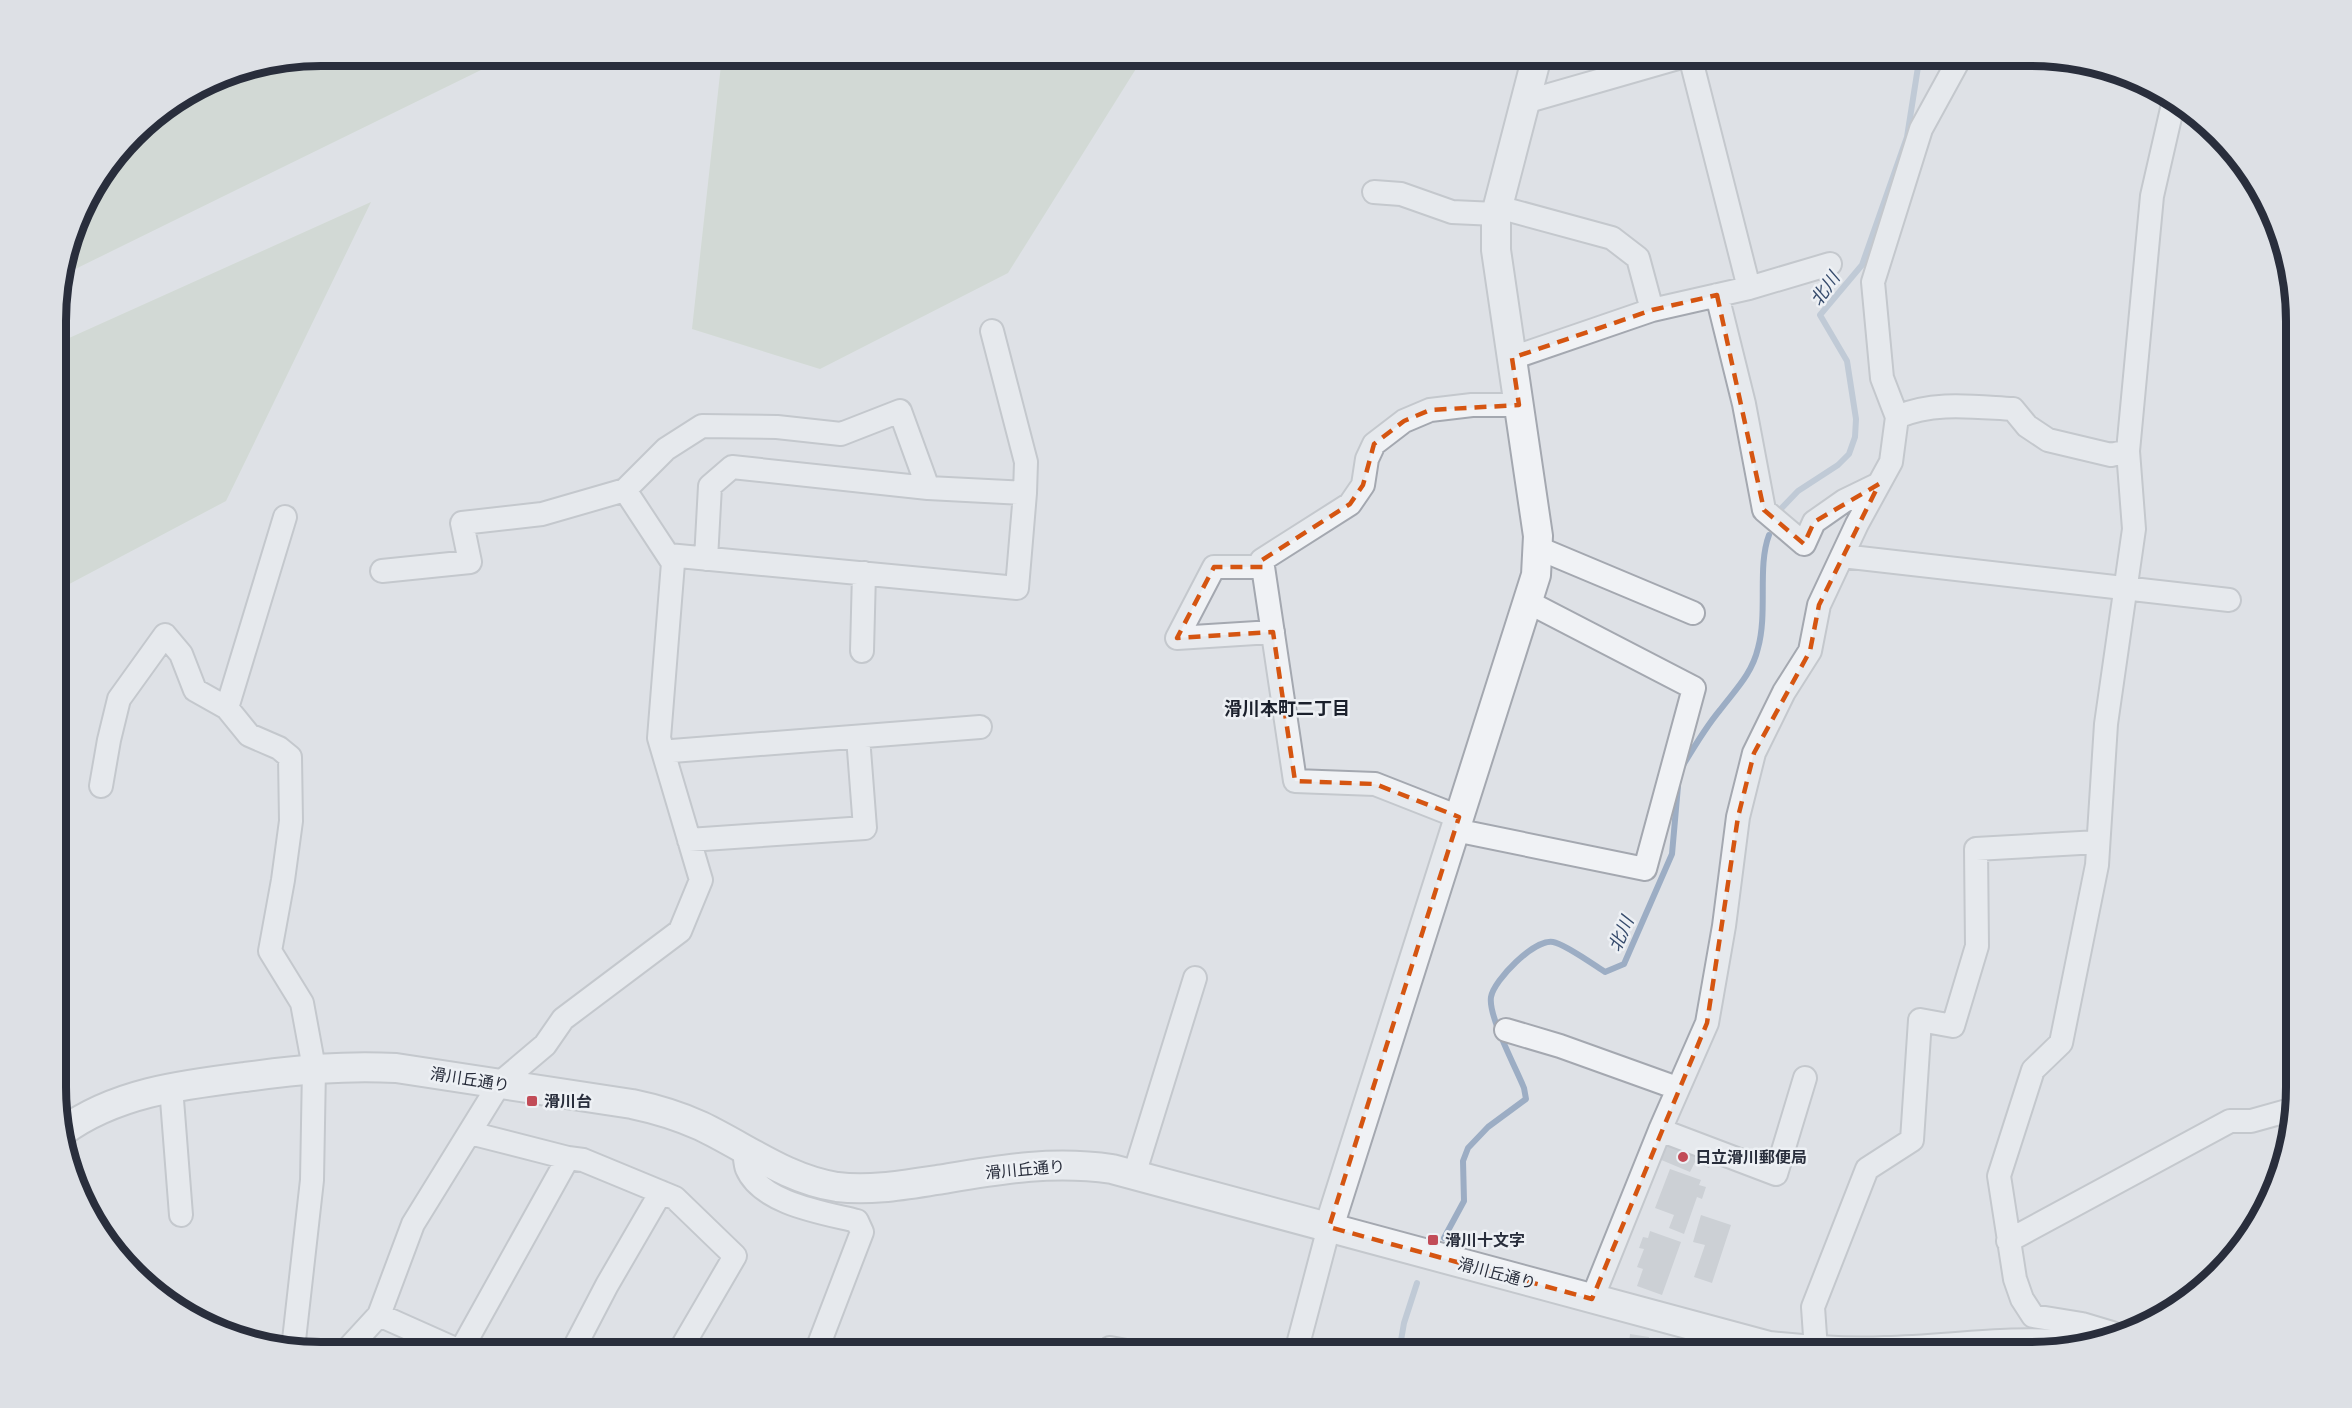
<svg xmlns="http://www.w3.org/2000/svg" width="2352" height="1408" font-family="Overpass,'Noto Sans JP',sans-serif">
<rect width="100%" height="100%" fill="#dee1e6"/>
<path fill="#c3cfc0" d="M 321,56 L 1144,56 L 1008,273 L 820,369 L 692,329 L 721,65 L 483,69 L 61,276 L 83,203 L 146,122 L 220,76 Z
M 371,202 L 226,501 L 58,590 L 58,343 Z"/>
<g fill="none" stroke-linecap="round" stroke-linejoin="round">
<path stroke="#9cadc4" stroke-width="6" d="M 1777,513 L 1798,491 L 1838,465 L 1849,454 L 1855,437 L 1856,419 L 1847,361 L 1820,315 L 1862,265 L 1907,137 L 1918,67 L 1928,56
M 1682,767 C 1694,747 1705,728 1720,710 C 1735,690 1752,674 1758,648 C 1768,612 1757,567 1769,535
M 1444,1238 L 1464,1201 L 1463,1161 L 1468,1148 L 1488,1127 L 1526,1099 L 1524,1088 C 1516,1068 1488,1016 1491,997 C 1494,980 1534,939 1553,942 C 1565,944 1594,965 1605,972 L 1624,964 L 1672,854 L 1678,786
M 1399,1352 L 1404,1323 L 1417,1283"/>
</g>
<path fill="#b6bac2" d="M 1667,1140 L 1713,1159 L 1709,1168 L 1695,1162 L 1690,1172 L 1659,1159 Z
M 1670,1169 L 1701,1180 L 1699,1185 L 1706,1187 L 1702,1199 L 1697,1197 L 1684,1234 L 1669,1228 L 1674,1215 L 1655,1208 Z
M 1701,1215 L 1731,1225 L 1712,1283 L 1694,1277 L 1705,1245 L 1693,1242 Z
M 1650,1231 L 1681,1242 L 1662,1295 L 1637,1286 L 1643,1269 L 1637,1267 L 1644,1249 L 1639,1248 L 1643,1237 L 1648,1238 Z
M 1630,1334 L 1649,1337 L 1647,1352 L 1628,1352 Z"/>
<g fill="none" stroke-linecap="round" stroke-linejoin="round">
<defs>
<path id="minor" d="M 1690,56 L 1749,288
M 1525,102 L 1685,56
M 1374,192 L 1401,194 L 1452,212 L 1496,214
M 1498,207 L 1612,238 L 1638,258 L 1652,310
M 1717,295 L 1744,404 L 1764,510 L 1804,544 L 1814,522 L 1844,501 L 1879,484
M 992,331 L 1026,462 L 1025,493
M 1512,358 L 1652,310 L 1749,288 L 1830,264
M 1897,417 C 1934,401 1974,407 2013,409 L 2027,426 L 2048,440 L 2111,455 L 2128,451
M 625,490 L 666,449 L 702,426 L 777,427 L 841,434 L 900,411 L 928,488 L 1025,493 L 1017,588 L 668,555
M 285,517 L 227,708 L 249,735 L 279,748 L 290,757 L 291,821 L 283,880 L 270,951 L 302,1003 L 314,1068 L 312,1180 L 293,1349
M 1538,548 L 1693,613
M 1842,556 L 2229,600
M 706,559 L 710,486 L 732,467 L 928,488
M 1263,567 L 1214,567 L 1177,638 L 1273,632
M 862,651 L 864,573
M 672,751 L 980,727
M 101,786 L 109,740 L 119,699 L 165,635 L 181,654 L 195,690 L 227,708
M 1459,817 L 1375,784 L 1295,781 L 1262,560 L 1350,504 L 1363,485 L 1367,459 L 1374,444 L 1404,421 L 1430,410 L 1472,405 L 1519,405
M 1455,830 L 1645,869 L 1694,688 L 1528,602
M 689,840 L 865,828 L 858,737
M 1506,1030 L 1560,1046 L 1677,1088
M 171,1087 L 181,1215
M 1660,1130 L 1776,1174 L 1805,1078
M 470,1133 L 568,1158
M 744,1151 C 745,1156 745,1164 747,1169 C 762,1204 825,1213 857,1221 L 862,1232 L 816,1352
M 1134,1175 L 1195,978
M 2008,1241 L 2230,1121 L 2251,1121 L 2294,1109
M 1592,1299 L 1660,1130 L 1707,1023 L 1724,926 L 1738,817 L 1754,753 L 1784,692 L 1810,651 L 1819,605 L 1857,524 L 1891,462 L 1897,417 L 1882,378 L 1873,282 L 1921,129 L 1961,56
M 379,1315 L 462,1352
M 2112,1333 L 2082,1324 L 2033,1316 L 2022,1299 L 2015,1279 L 1999,1176 L 2033,1070 L 2061,1043 L 2097,865 L 2106,724 L 2134,529 L 2128,451 L 2152,196 L 2174,100
M 1110,1348 L 1132,1352
M 1816,1350 L 1813,1307 L 1867,1169 L 1912,1140 L 1920,1020 L 1953,1026 L 1977,946 L 1976,849 L 2098,842
M 345,1352 L 379,1315 L 413,1224 L 500,1083 L 545,1045 L 563,1019 L 680,931 L 701,880 L 659,738 L 673,563 L 625,490 L 542,514 L 462,523 L 470,562 L 382,571
M 460,1352 L 568,1158 L 583,1160 L 675,1198 L 735,1256 L 679,1352
M 572,1352 L 607,1285 L 661,1192
M 1296,1352 L 1329,1227"/>
<path id="tertiary" d="M 62,1132 C 115,1093 181,1085 245,1077 C 296,1070 344,1065 396,1068 L 632,1104 C 656,1109 679,1116 701,1126 C 747,1148 786,1179 837,1187 C 871,1191 904,1185 937,1180 C 998,1170 1050,1160 1112,1169 L 1769,1346 C 1808,1350 1846,1353 1885,1351 C 1946,1350 2009,1339 2070,1345
M 1329,1227 L 1536,575 L 1538,536 L 1496,250 L 1496,214 L 1537,56"/>
</defs>
<use href="#minor" stroke="#a4a8b0" stroke-width="26"/>
<use href="#tertiary" stroke="#a4a8b0" stroke-width="32"/>
<use href="#minor" stroke="#f0f2f5" stroke-width="22"/>
<use href="#tertiary" stroke="#f0f2f5" stroke-width="28"/>
</g>
<path d="M0 0H2352V1408H0ZM 1717,295 L 1764,510 L 1804,544 L 1814,522 L 1879,484 L 1819,605 L 1810,651 L 1754,753 L 1738,817 L 1707,1023 L 1592,1299 L 1329,1227 L 1459,817 L 1375,784 L 1295,781 L 1273,632 L 1177,638 L 1214,567 L 1263,567 L 1262,560 L 1350,504 L 1363,485 L 1374,444 L 1404,421 L 1430,410 L 1519,405 L 1512,358 L 1652,310 Z" fill="#dee1e6" fill-opacity=".55" fill-rule="evenodd"/>
<path fill="none" stroke="#d55511" stroke-width="4.5" stroke-dasharray="12 8" stroke-linejoin="round" d="M 1717,295 L 1764,510 L 1804,544 L 1814,522 L 1879,484 L 1819,605 L 1810,651 L 1754,753 L 1738,817 L 1707,1023 L 1592,1299 L 1329,1227 L 1459,817 L 1375,784 L 1295,781 L 1273,632 L 1177,638 L 1214,567 L 1263,567 L 1262,560 L 1350,504 L 1363,485 L 1374,444 L 1404,421 L 1430,410 L 1519,405 L 1512,358 L 1652,310 Z"/>
<g fill="#c24c58" stroke="#edf0f4" stroke-width="2">
<rect x="526" y="1095" width="12" height="12" rx="3"/>
<circle cx="1683" cy="1157" r="6"/>
<rect x="1427" y="1234" width="12" height="12" rx="3"/>
</g>
<g text-anchor="middle" stroke-width="5" stroke-linejoin="round" paint-order="stroke">
<g font-size="16" fill="#292e3c" stroke="#edf0f4">
<text transform="translate(470 1079) rotate(9)" y="6">滑川丘通り</text>
<text transform="translate(1025 1169) rotate(-5)" y="6">滑川丘通り</text>
<text transform="translate(1497 1273) rotate(15)" y="6">滑川丘通り</text>
</g>
<g font-size="16" font-weight="bold" fill="#292e3c" stroke="#edf0f4" text-anchor="start">
<text x="544" y="1107">滑川台</text>
<text x="1695" y="1163">日立滑川郵便局</text>
<text x="1445" y="1246">滑川十文字</text>
</g>
<g font-size="18" font-style="italic" fill="#364b6c" stroke="#edf0f4">
<text transform="translate(1825 289) rotate(-55)" y="6">北川</text>
<text transform="translate(1621 934) rotate(-66)" y="6">北川</text>
</g>
<g font-size="18" font-weight="bold" fill="#1b202c" stroke="#edf0f4">
<text x="1287" y="715">滑川本町二丁目</text>
</g>
</g>
<path d="M0 0H2352V1408H0ZM321 66H2031A255 255 0 0 1 2286 321V1087A255 255 0 0 1 2031 1342H321A255 255 0 0 1 66 1087V321A255 255 0 0 1 321 66Z" fill="#dde0e5" fill-rule="evenodd"/>
<path fill="none" stroke="#292e3c" stroke-width="8" d="M321 66H2031A255 255 0 0 1 2286 321V1087A255 255 0 0 1 2031 1342H321A255 255 0 0 1 66 1087V321A255 255 0 0 1 321 66Z"/>
</svg>
